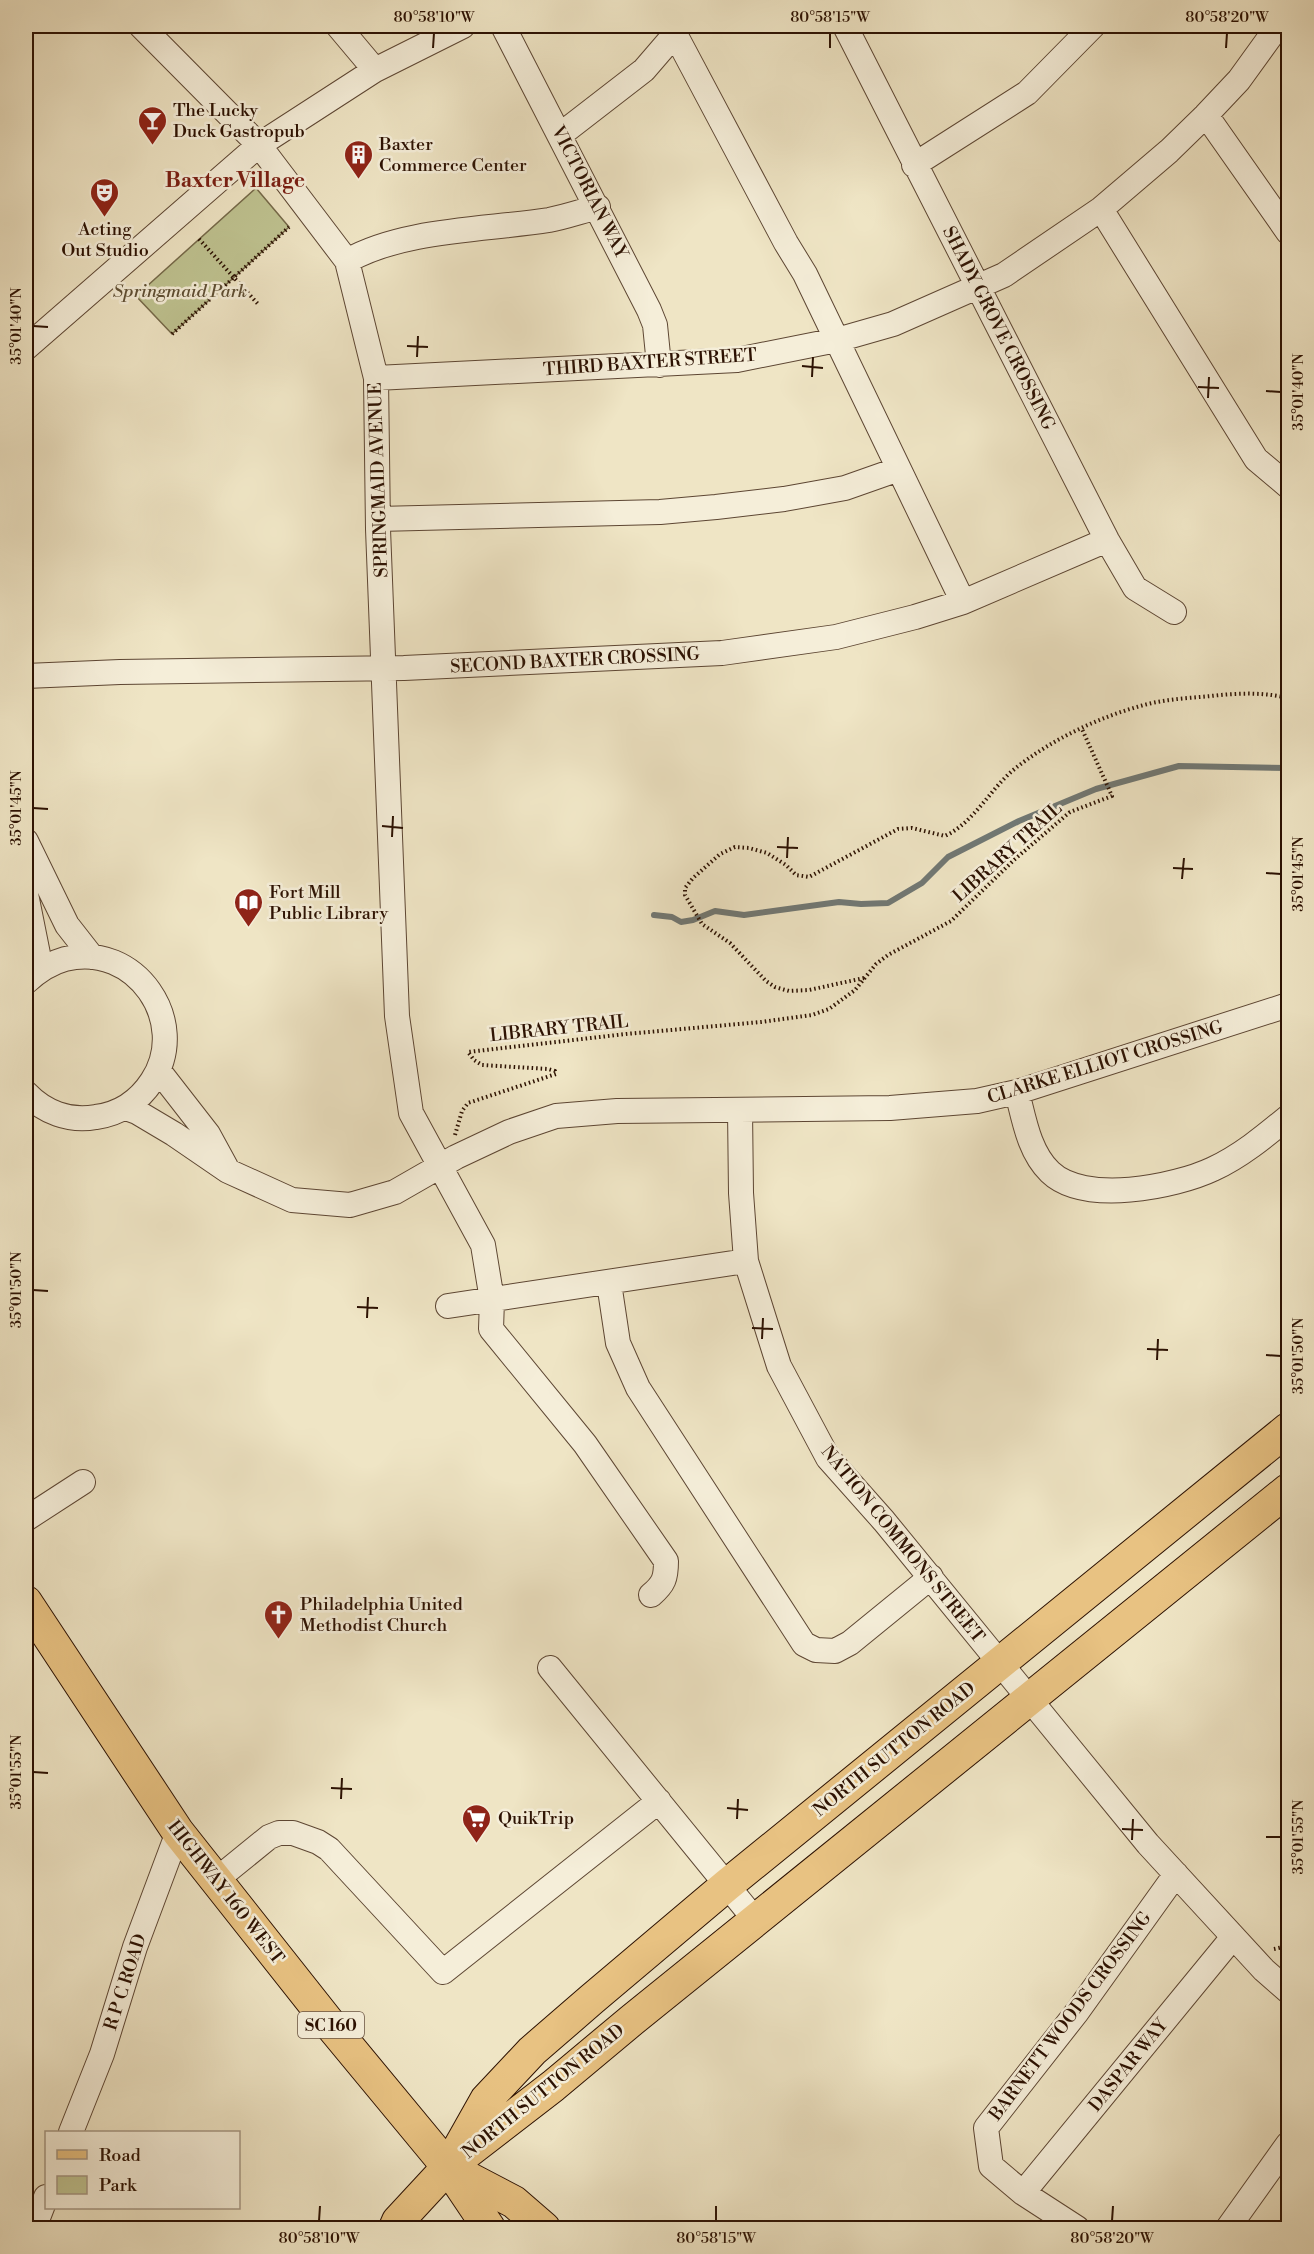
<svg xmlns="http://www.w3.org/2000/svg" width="1314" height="2254" font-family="'Libre Bodoni',serif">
<rect width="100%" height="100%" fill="#efe5c5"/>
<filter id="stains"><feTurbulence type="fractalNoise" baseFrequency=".00333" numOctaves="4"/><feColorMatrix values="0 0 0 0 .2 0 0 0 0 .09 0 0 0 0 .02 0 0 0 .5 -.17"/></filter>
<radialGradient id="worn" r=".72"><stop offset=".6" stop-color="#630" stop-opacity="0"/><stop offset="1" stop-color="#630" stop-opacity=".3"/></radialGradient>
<path fill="#bfc391" stroke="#766a4a" stroke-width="1.5" d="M 256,188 L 289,227 L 172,334 L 136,296 Z"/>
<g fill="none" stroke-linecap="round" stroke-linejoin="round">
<path stroke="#717874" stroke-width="6" d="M 654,915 L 672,917 L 681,922 L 693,920 L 715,911 L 744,915 L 839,902 L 861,904 L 888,903 L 922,883 L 948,857 L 1019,821 L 1096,789 L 1179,766 L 1288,768"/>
<defs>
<path id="minor" d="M 141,26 L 259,145 L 347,261 L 376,378 L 378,529 L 397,1016 L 411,1113 L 483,1245 L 492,1300 L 491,1329 L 585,1444 L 666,1561 C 666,1578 664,1584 651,1595
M 338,26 L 375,70
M 503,26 L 649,310 L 655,325 L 659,365
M 679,26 L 675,34 L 786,243 L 805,274 L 963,602
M 845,26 L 1107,540 L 1135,588 L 1174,612
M 1206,115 L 1288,232
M 560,135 L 644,70 L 675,34
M 914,165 L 1027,93 L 1093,26
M 1101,209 L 1256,459 L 1288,486
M 347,261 C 403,229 486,230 549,220 C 565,217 582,211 598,207
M 26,348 L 259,145 L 375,70 L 463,26
M 376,378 L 737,360 L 837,340 L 893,324 L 1004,275 L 1101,209 L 1169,151 L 1206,115 L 1239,80 L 1278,26
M 378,519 L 660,512 L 716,507 L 784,499 L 845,488 L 899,469
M 26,676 L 120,672 L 404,668 L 722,653 L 836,637 L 915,617 L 963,602 L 1107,540
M 26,841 L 67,925 L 92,957
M 26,894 L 41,969
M 26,982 C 37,972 50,963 65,959 C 135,941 191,1022 152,1081 C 139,1101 119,1114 96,1117 C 69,1122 44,1112 26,1093
M 159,1071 L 208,1134 L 226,1167
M 1017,1092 C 1024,1119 1029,1152 1050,1172 C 1084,1205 1175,1187 1213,1169 C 1241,1156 1265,1136 1288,1117
M 126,1108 L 137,1112 L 174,1134 L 228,1171 L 292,1200 L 350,1205 L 395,1192 L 456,1157 L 509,1132 L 556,1116 L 617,1111 L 890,1108 L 977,1101 L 1017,1092 L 1288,1005
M 740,1110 L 741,1193 L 746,1261 L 779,1366 L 828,1458 L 884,1521 L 1148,1844 L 1264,1970 L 1288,1991
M 609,1283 L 618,1343 L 638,1388 L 804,1644 L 816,1650 L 835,1651 L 850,1643 L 931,1577
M 448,1306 L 746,1261
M 26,1519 L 83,1482
M 550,1668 L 756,1921
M 216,1880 L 269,1837 L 279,1833 L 293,1833 L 318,1842 L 329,1849 L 443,1972 L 659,1801
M 71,2132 L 102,2054 L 135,1947 L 178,1832
M 1023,2193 L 1233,1937
M 34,2228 L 46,2197
M 1077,2228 L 1023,2193 L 991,2166 L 986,2128 L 1077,2012 L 1176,1874
M 1228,2228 L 1288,2144"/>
<path id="major" d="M 26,1602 L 178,1832 L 333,2028 L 448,2167 L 489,2228
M 455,2155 L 486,2100 L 532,2051 L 592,1999 L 727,1885 L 1288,1429
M 451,2169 L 514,2202 L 544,2228
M 395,2228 L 398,2221 L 448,2167 L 553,2086 L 632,2020 L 1288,1490"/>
</defs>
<use href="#minor" stroke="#5d4633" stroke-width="26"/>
<use href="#major" stroke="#2c1102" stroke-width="34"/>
<path stroke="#2c1102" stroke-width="4" stroke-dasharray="1.5 3" stroke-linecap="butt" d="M 199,239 L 258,304
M 172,334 L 289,227
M 864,978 L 809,990 L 789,991 L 775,987 L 766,981 L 730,943 L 702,924 L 685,895 L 685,888 L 693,878 L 720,854 L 735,847 L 749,848 L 767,853 L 786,865 L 796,875 L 809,877 L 898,829 L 912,828 L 945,836 C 976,821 990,788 1017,767 C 1053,739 1099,717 1144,705 C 1166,699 1189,698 1211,696 C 1237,693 1263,692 1288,698
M 455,1135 L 462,1111 L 468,1103 L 556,1074 L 555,1071 L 548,1069 L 482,1065 L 474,1060 L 468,1052 L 626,1034 L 761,1022 L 812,1015 L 829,1009 L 855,990 L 876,964 L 888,955 L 951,921 L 1015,859 L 1070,812 L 1112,796 L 1082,729
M 1274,1949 L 1288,1946"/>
<use href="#minor" stroke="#f5eed9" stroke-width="24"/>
<use href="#major" stroke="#e8c282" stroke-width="32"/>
</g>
<path fill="none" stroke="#2c1102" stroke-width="2" d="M 433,48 L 434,33M 830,48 L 830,33M 1226,48 L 1227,33M 33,326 L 48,327M 407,346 L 428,347M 417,357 L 418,336M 802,366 L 823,368M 812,377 L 813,357M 1198,387 L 1219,388M 1266,391 L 1281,392M 1208,398 L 1209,377M 33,808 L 48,809M 382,826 L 403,828M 392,837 L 393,816M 777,847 L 798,848M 787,858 L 788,837M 1173,868 L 1193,869M 1266,873 L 1281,874M 1182,879 L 1184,858M 33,1290 L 48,1291M 357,1307 L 378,1308M 367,1318 L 368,1297M 752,1328 L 773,1329M 762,1339 L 763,1318M 1147,1349 L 1168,1350M 1266,1355 L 1281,1356M 1157,1360 L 1158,1339M 33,1772 L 48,1773M 331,1788 L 352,1789M 341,1799 L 342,1778M 727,1808 L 748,1810M 737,1819 L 738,1799M 1122,1829 L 1143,1830M 1266,1837 L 1281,1837M 1132,1840 L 1133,1819M 319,2221 L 320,2206M 716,2221 L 716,2206M 1112,2221 L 1113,2206"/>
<defs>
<symbol id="bar-pin" viewBox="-11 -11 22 30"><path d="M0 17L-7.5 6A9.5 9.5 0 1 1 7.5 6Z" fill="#8f2418" stroke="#f5eed9"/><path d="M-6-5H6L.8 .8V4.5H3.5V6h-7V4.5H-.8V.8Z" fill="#fff"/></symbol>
<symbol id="building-pin" viewBox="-11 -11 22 30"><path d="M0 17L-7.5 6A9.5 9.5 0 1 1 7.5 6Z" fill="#8f2418" stroke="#f5eed9"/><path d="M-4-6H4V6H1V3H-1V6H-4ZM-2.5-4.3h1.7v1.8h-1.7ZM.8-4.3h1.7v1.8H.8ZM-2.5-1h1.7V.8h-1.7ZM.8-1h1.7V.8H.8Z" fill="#fff"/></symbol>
<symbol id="theatre-pin" viewBox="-11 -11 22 30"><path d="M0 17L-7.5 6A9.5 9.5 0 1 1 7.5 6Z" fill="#8f2418" stroke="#f5eed9"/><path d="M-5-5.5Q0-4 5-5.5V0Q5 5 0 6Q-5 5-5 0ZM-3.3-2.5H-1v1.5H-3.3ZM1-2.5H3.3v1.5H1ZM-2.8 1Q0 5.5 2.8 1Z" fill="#fff"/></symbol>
<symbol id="library-pin" viewBox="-11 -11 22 30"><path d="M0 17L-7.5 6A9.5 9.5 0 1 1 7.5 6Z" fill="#8f2418" stroke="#f5eed9"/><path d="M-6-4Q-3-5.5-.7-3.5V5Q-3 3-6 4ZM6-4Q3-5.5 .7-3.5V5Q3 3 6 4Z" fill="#fff"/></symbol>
<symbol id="church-pin" viewBox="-11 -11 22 30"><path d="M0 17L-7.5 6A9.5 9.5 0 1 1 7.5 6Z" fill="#8f2418" stroke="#f5eed9"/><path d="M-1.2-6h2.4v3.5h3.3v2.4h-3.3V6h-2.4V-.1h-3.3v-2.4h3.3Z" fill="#fff"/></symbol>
<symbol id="supermarket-pin" viewBox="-11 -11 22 30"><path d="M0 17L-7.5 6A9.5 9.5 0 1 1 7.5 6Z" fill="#8f2418" stroke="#f5eed9"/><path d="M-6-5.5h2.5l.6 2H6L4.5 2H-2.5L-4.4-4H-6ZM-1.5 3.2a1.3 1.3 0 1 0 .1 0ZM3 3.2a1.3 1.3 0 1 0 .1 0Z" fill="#fff"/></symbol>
</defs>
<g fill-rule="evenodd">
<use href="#bar-pin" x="136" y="104" width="33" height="45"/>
<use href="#building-pin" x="342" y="138" width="33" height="45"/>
<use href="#theatre-pin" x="88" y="176" width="33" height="45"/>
<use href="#library-pin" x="232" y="886" width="33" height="45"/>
<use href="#church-pin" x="262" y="1598" width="33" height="45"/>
<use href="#supermarket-pin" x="460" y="1802" width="33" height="45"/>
</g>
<g text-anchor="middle" stroke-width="5" stroke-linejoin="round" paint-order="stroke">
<rect fill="#f5eed9" stroke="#685342" stroke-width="1.5" x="298" y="2012" width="66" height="26" rx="4.5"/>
<g font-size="16" font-weight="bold" fill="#2c1102">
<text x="331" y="2031">SC 160</text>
</g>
<g font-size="18" fill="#2c1102" stroke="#f5eed9" text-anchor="start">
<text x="173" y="116">The Lucky<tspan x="173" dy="21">Duck Gastropub</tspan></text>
<text x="379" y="150">Baxter<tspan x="379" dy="21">Commerce Center</tspan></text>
<text x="105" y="235" text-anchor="middle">Acting<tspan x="105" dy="21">Out Studio</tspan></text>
<text x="269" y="898">Fort Mill<tspan x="269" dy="21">Public Library</tspan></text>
<text x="300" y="1610">Philadelphia United<tspan x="300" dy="21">Methodist Church</tspan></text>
<text x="498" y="1824">QuikTrip</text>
</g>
<g font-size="18" fill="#2c1102" stroke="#f5eed9">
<text transform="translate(590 192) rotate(63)" y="6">VICTORIAN WAY</text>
<text transform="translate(999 328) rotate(63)" y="6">SHADY GROVE CROSSING</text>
<text transform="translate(650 362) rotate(-4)" y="6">THIRD BAXTER STREET</text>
<text transform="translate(378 480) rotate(-92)" y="6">SPRINGMAID AVENUE</text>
<text transform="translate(575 660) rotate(-3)" y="6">SECOND BAXTER CROSSING</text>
<text transform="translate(1007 852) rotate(-42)" y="6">LIBRARY TRAIL</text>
<text transform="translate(559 1028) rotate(-6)" y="6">LIBRARY TRAIL</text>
<text transform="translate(1105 1062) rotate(-17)" y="6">CLARKE ELLIOT CROSSING</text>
<text transform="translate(903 1544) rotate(51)" y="6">NATION COMMONS STREET</text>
<text transform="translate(894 1749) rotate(-39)" y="6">NORTH SUTTON ROAD</text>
<text transform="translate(226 1892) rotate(52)" y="6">HIGHWAY 160 WEST</text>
<text transform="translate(125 1982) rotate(-72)" y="6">R P C ROAD</text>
<text transform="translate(1070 2016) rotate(-53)" y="6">BARNETT WOODS CROSSING</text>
<text transform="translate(1128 2065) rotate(-51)" y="6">DASPAR WAY</text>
<text transform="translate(543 2091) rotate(-39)" y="6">NORTH SUTTON ROAD</text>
</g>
<g font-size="18" font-style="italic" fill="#5f4f34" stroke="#f5eed9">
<text x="180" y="297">Springmaid Park</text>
</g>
<g font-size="21" font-weight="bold" fill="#7a1f14" stroke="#f5eed9">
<text x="235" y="187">Baxter Village</text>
</g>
</g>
<rect width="1314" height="2254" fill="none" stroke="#efe5c5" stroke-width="66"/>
<rect x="45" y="2131" width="195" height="78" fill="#f5eed9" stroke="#a59683" stroke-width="1.5"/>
<rect x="57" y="2150" width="30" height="9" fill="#e8c282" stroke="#a59683" stroke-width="1.5"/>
<text x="99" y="2161" font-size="18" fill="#2c1102">Road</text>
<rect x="57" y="2176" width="30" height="18" fill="#bfc391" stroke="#a59683" stroke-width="1.5"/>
<text x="99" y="2191" font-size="18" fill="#2c1102">Park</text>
<rect x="33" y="33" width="1248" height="2188" fill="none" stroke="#2c1102" stroke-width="2"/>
<g font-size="15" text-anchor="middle" fill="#2c1102">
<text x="434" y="22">80°58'10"W</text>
<text x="830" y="22">80°58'15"W</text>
<text x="1227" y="22">80°58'20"W</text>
<text transform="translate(16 326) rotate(-90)" y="5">35°01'40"N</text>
<text transform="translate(1298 392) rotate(-90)" y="5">35°01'40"N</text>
<text transform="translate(16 808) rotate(-90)" y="5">35°01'45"N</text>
<text transform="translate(1298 874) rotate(-90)" y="5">35°01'45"N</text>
<text transform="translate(16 1290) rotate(-90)" y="5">35°01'50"N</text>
<text transform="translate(1298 1356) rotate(-90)" y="5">35°01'50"N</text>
<text transform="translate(16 1772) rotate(-90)" y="5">35°01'55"N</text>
<text transform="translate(1298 1837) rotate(-90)" y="5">35°01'55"N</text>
<text x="319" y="2243">80°58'10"W</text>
<text x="716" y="2243">80°58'15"W</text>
<text x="1112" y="2243">80°58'20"W</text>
</g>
<rect width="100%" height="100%" filter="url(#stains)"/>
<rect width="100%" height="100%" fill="url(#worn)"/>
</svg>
